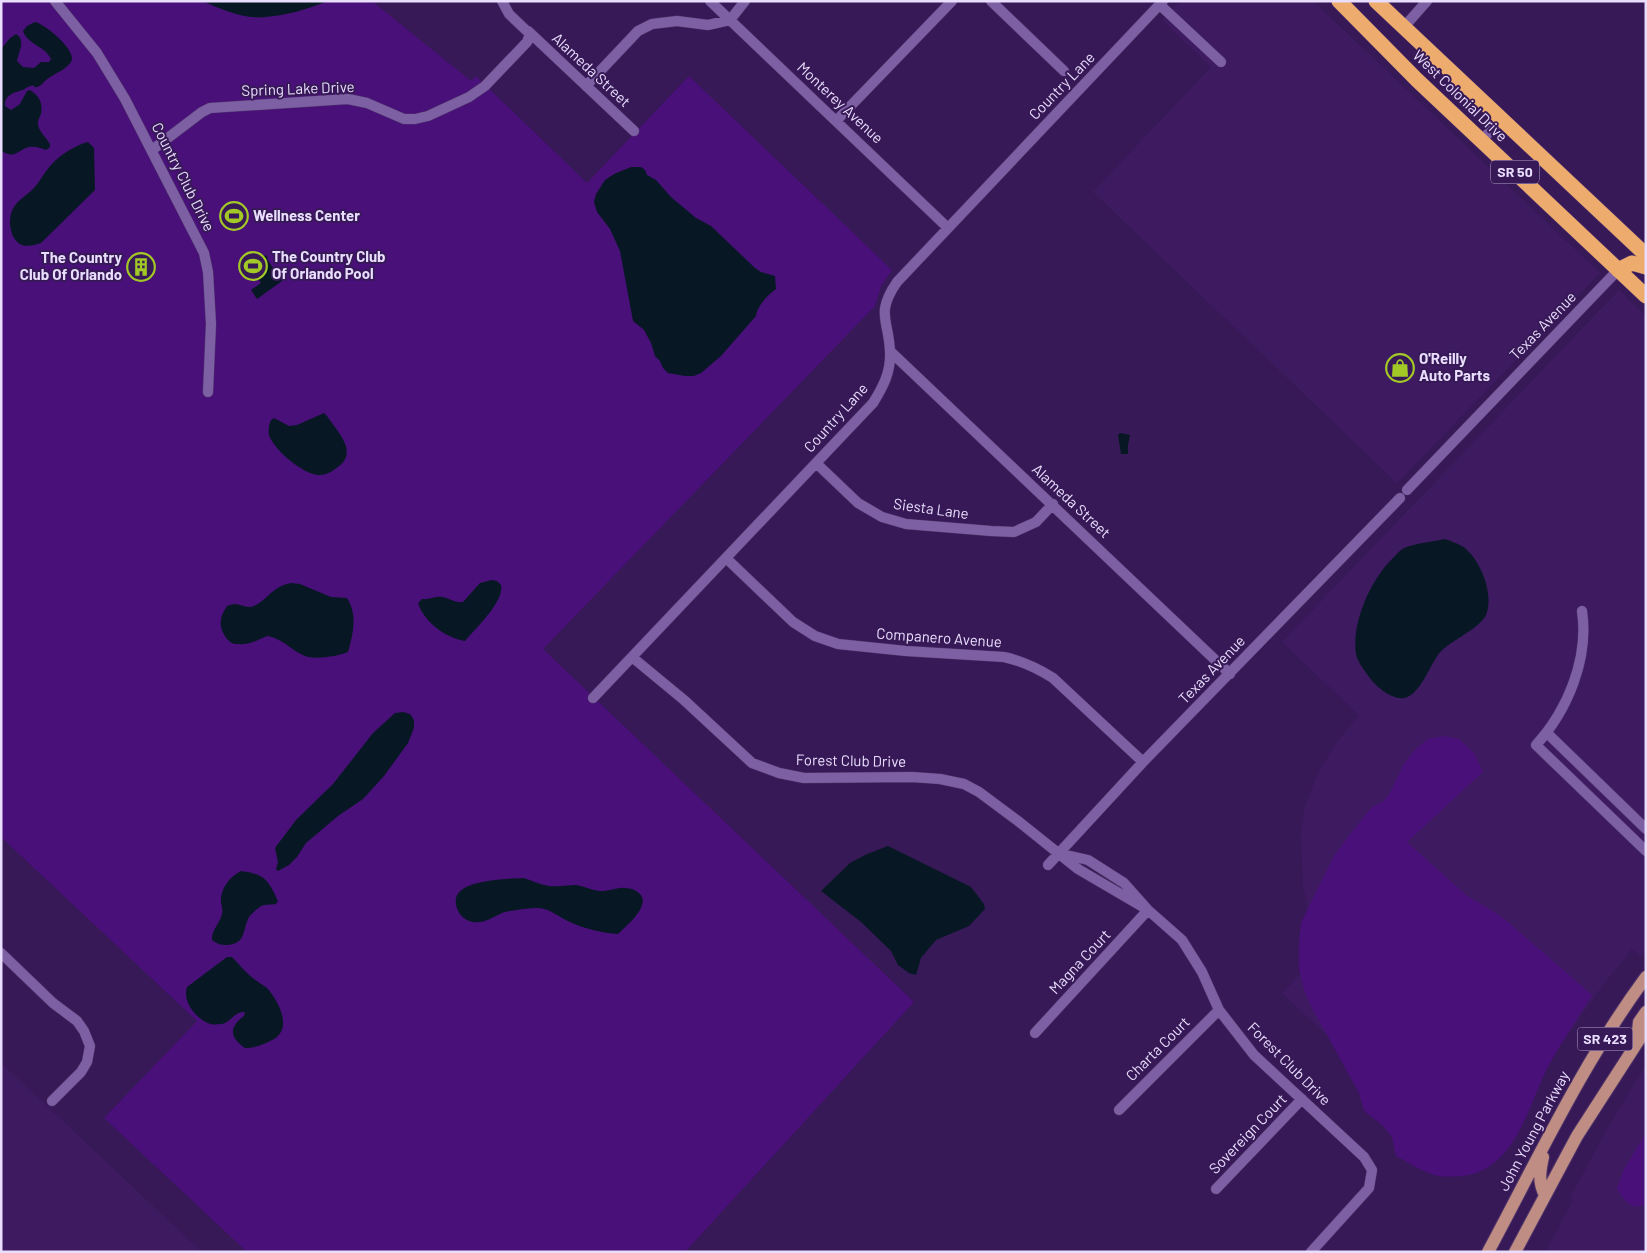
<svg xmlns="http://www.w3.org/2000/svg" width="1647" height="1253" font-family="Barlow,sans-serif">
<rect width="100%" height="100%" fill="#371957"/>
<path fill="#3e1b61" d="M 1180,1 L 1313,1 L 1600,273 L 1397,483 L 1093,192 L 1211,67 L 1162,20 Z
M 1619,290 L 1646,316 L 1646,952 L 1641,957 L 1632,949 L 1603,985 L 1471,1170 L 1282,993 L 1323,950 L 1311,920 L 1303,885 L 1301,835 L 1305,806 L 1319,771 L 1337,742 L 1359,715 L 1282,642 Z
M 1,1063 L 83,1140 L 202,1252 L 1,1252 Z
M 1646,1065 L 1646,1252 L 1546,1252 L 1573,1200 L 1570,1198 L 1606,1131 Z"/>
<path fill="#491079" d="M 1,1 L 203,1 L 219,8 L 262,18 L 300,11 L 328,1 L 372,1 L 471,81 L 476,76 L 587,183 L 689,76 L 892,270 L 881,286 L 875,306 L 543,649 L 914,1002 L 685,1252 L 247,1252 L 104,1118 L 197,1021 L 1,837 Z
M 1443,736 L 1459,739 L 1474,753 L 1483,772 L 1407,842 L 1466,895 L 1502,917 L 1592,995 C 1576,1021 1556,1050 1543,1077 C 1526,1115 1512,1170 1463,1176 C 1450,1177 1438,1178 1426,1172 C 1416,1168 1406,1161 1396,1156 L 1392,1137 L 1382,1125 L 1364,1111 L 1359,1093 L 1311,1006 L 1304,990 L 1299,969 L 1299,941 L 1301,923 L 1306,912 L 1334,856 L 1351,833 L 1372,807 L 1384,801 L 1391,791 L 1404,764 L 1414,751 L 1428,739 Z
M 1646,1133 L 1646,1205 C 1630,1210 1623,1200 1617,1188 L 1624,1169 Z"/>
<path fill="#071824" d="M 203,1 L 328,1 C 307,9 286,16 263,17 C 243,19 220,9 203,1 Z
M 35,22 C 45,24 78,51 71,62 C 66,70 53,74 46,80 C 44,82 41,86 37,87 C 31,88 37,84 30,86 C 27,87 25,89 23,90 C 15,92 4,95 5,106 L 11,110 L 20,104 L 27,91 L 30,90 C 39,96 43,102 41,114 C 40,117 38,119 38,122 C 37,130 47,138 50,144 L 50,147 L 46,150 C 40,148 36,146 29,147 C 16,151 16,159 1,151 L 1,49 L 10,38 L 16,34 C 26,40 19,51 17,61 L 23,67 L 34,68 L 41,62 L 49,62 L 51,59 C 45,46 28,45 23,31 L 27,26 Z
M 88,142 L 94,148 L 95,190 L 41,243 C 35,245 28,247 22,245 C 9,240 7,217 14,207 C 18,200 27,195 33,189 C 39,183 42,176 47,170 C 56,157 73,146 88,142 Z
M 631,167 L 641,167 L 645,170 L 647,175 L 656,180 L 671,197 L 696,218 L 711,226 L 755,268 L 761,272 L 775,276 L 776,289 C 768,295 757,306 756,316 L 721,356 L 701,373 L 694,376 L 685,376 L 668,373 L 663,368 L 660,361 L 655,356 L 651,343 L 644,330 L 633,321 L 620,251 L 610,229 L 597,212 L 594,202 L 596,194 L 605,180 L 614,174 Z
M 266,255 L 268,258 L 267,259 L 282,281 L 257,299 L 251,290 L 261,283 L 250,268 Z
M 324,413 L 327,416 C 333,425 342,435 346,446 C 348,454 346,461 339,466 C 334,470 326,476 318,475 C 303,474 274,450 269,435 C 268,430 269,424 271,420 L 274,418 L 289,426 L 297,425 Z
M 1120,433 L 1130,435 L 1128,445 L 1128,454 L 1121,454 L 1118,435 Z
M 1445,539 C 1450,541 1457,543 1462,546 C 1480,557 1496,597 1485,617 C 1476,631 1447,642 1438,655 C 1429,667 1420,695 1404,698 C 1392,700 1375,686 1369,677 C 1365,671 1357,661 1356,654 C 1351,623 1371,579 1393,558 C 1396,555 1400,550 1404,548 C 1416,543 1432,542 1445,539 Z
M 492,580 L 497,581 L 501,585 C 505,601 475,629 465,641 C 446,638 424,622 418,603 L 422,599 C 429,600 435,596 442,597 C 450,598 454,603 463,602 L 480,583 Z
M 291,583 L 300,584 L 331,597 L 347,598 C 358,615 353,634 348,652 C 339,656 315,660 305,656 C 292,651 283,639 268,636 C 255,640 253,645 237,644 C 232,644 230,642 227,639 C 218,627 219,618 227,606 C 230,605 232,604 235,604 C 241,604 247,609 254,606 C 270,598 271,587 291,583 Z
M 403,712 L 410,714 L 414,720 L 414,728 L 408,743 L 384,776 L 363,799 L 338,816 L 306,843 L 297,857 L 289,865 L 278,871 L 276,869 L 278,862 L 275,848 L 296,820 L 333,784 L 373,733 L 395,713 Z
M 888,846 L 971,887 L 984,904 L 985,909 L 969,926 L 936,940 L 921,958 L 916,975 L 909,973 L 898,965 L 891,951 L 861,922 L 821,891 L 850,863 L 867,854 Z
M 241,871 C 264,874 268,879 278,901 L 276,904 C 271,905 265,904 261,906 C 257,909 252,913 249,917 C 242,930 247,944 226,945 C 220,945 216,943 212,940 C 211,931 220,923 222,914 C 223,910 222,907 221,903 C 220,889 229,877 241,871 Z
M 523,878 C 531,880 538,884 545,885 C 556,888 565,885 576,885 C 584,886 591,890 599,891 C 608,892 617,887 626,888 C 631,888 636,890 640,894 C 651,906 626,926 618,934 C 602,933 585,929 570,922 C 560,918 551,909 539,908 C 529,908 515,910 505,912 C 493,916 483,926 469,921 C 462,918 457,912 456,904 C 451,879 507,879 523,878 Z
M 227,957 L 232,957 C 239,964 246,973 254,979 C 258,982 263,985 267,988 C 278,1000 293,1028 274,1039 C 265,1044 256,1048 245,1048 C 229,1037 229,1027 244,1016 L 245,1012 C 234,1011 231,1023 221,1024 C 217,1024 213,1025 210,1024 C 196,1019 182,1001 187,987 Z"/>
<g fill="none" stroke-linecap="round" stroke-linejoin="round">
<defs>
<path id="minor" d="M 55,1 L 97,53 L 125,99 L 204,253 L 208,272 L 211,324 L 208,392
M 710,1 L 948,228
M 991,1 L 1064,71
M 1160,5 L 1221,62
M 1404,27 L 1427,1
M 528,31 L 634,131
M 586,86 L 638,31 L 652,24 L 677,21 L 708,25 L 730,20 L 745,1
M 837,120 L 952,1
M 1481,141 L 1502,118
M 152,150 L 202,112 L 210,108 L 348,99 L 367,103 L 404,119 L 415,119 L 428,116 L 469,97 L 485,86 L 527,42 L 530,34 L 509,14 L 502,1
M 891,352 L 1230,674
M 816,463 L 858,503 L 882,517 L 906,524 L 991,531 L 1014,532 L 1036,522 L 1053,504
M 1407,490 L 1618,270
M 726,558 L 793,622 L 815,636 L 838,644 L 906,651 L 1004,657 C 1022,661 1037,668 1053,678 L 1143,762
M 1582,611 C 1589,658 1568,710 1536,745 L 1646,851
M 632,657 L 684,700 L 752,763 L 779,773 L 804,778 L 912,777 L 940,779 L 964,784 L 979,792 L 1018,821 L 1078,869 L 1148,910
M 593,698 L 873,403 C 883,387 891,372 890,352 C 889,320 875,314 897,282 L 1163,1
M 1547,733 L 1646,829
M 1062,854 L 1088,860 L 1124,883 L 1148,910 L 1182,940 L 1202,972 L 1219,1010 L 1254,1055 L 1364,1157 L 1372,1170 L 1369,1188 L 1311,1252
M 1048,865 L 1143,762 L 1400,498
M 1,953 L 53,1003 L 77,1021 L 84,1031 L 90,1046 L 87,1062 L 81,1072 L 52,1101
M 1035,1033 L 1148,910
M 1119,1110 L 1219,1010
M 1216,1189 L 1302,1099"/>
<path id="major" d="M 1637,1040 L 1639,1022 L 1646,1012
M 1543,1157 C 1540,1171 1538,1182 1545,1195
M 1488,1252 C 1538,1159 1583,1062 1646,977
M 1515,1252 L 1577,1136 L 1646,1029"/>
<path id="highway" d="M 1339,1 L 1417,80 L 1646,296
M 1376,1 L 1646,255
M 1618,270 L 1632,263 L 1646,267"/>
</defs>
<use href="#minor" stroke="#4f356a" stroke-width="11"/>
<use href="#major" stroke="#4f356a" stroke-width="14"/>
<use href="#highway" stroke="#4f356a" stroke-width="16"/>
<use href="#minor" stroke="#7d60a4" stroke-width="10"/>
<use href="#major" stroke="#c08d84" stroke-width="12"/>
<use href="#highway" stroke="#edab6e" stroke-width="15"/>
</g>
<defs>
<symbol id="stadium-ring" viewBox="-11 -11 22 22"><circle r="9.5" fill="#371957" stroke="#a3c926" stroke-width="1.5"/><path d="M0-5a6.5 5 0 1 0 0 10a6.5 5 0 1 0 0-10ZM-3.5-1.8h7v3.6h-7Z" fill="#a3c926"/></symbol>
<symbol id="building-ring" viewBox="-11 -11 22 22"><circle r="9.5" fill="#371957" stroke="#a3c926" stroke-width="1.5"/><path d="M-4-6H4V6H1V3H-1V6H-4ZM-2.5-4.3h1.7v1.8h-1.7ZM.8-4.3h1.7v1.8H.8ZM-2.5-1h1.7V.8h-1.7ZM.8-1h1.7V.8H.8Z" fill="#a3c926"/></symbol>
<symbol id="shop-ring" viewBox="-11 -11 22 22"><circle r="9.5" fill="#371957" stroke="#a3c926" stroke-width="1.5"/><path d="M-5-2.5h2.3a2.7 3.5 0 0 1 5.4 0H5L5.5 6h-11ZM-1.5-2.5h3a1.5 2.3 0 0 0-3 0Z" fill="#a3c926"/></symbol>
</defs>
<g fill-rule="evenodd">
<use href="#stadium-ring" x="218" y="200" width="32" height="32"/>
<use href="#stadium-ring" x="237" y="250" width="32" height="32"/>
<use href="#building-ring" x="125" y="251" width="32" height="32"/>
<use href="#shop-ring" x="1384" y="352" width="32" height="32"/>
</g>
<g text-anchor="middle" stroke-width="4" stroke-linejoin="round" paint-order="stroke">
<g fill="#371957" stroke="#b4a3cb" stroke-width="1">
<rect x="1491" y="160.5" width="48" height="23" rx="4"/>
<rect x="1577.5" y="1027.5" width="55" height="23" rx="4"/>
</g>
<g font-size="14" font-weight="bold" fill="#e9defd">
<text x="1515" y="177">SR 50</text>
<text x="1605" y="1044">SR 423</text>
</g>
<g font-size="15" fill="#e9defd" stroke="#371957">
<text transform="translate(591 70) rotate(43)" y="5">Alameda Street</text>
<text transform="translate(1062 86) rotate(-46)" y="5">Country Lane</text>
<text transform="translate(298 89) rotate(-2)" y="5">Spring Lake Drive</text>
<text transform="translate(1460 96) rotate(44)" y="5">West Colonial Drive</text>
<text transform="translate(840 103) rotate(43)" y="5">Monterey Avenue</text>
<text transform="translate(183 177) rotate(63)" y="5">Country Club Drive</text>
<text transform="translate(1543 326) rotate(-46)" y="5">Texas Avenue</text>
<text transform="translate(836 418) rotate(-48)" y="5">Country Lane</text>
<text transform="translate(1071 501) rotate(43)" y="5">Alameda Street</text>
<text transform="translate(931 509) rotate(8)" y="5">Siesta Lane</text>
<text transform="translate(939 638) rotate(4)" y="5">Companero Avenue</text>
<text transform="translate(1212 670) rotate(-46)" y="5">Texas Avenue</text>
<text transform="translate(851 761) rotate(1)" y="5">Forest Club Drive</text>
<text transform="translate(1080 962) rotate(-47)" y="5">Magna Court</text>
<text transform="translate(1158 1049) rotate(-45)" y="5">Charta Court</text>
<text transform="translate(1289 1064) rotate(45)" y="5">Forest Club Drive</text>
<text transform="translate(1534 1131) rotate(-62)" y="5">John Young Parkway</text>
<text transform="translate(1248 1134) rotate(-46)" y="5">Sovereign Court</text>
</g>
<g font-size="15" font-weight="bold" fill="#e9defd" stroke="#371957" text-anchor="start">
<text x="253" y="221">Wellness Center</text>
<text x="272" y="262">The Country Club<tspan x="272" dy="17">Of Orlando Pool</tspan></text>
<text x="122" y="263" text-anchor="end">The Country<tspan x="122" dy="17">Club Of Orlando</tspan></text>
<text x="1419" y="364">O'Reilly<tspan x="1419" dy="17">Auto Parts</tspan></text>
</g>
</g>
<rect width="1647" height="1253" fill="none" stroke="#e9defd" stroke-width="5"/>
</svg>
